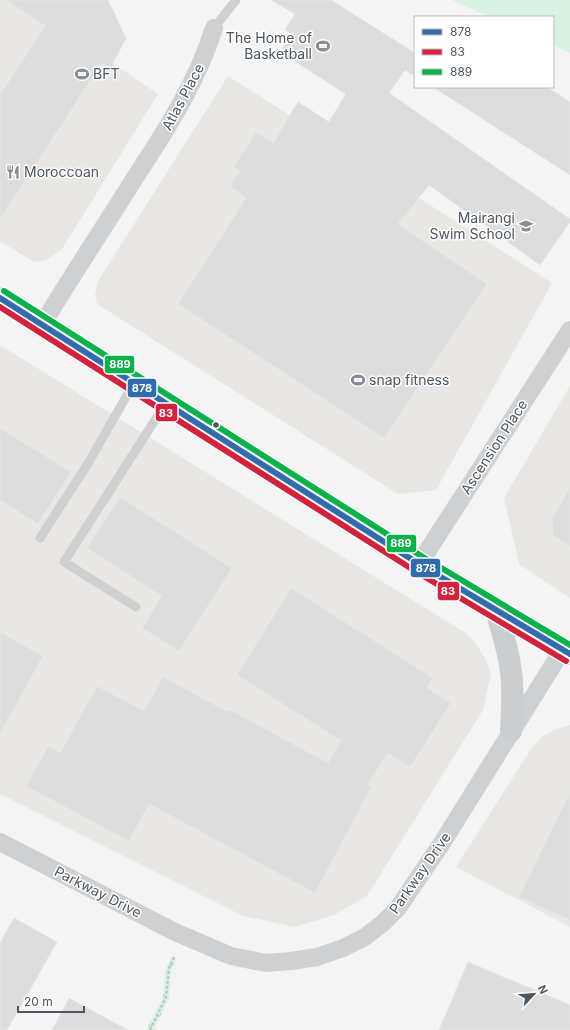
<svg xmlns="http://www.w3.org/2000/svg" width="570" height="1030" font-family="Inter,sans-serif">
<defs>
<pattern id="park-tufts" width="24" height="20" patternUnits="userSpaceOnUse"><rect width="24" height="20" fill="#d9f2e3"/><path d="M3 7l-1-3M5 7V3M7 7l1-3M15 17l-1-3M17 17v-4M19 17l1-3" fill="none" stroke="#b2c7bb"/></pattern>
</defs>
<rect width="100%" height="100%" fill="#f4f4f4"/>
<path fill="#e8e7e3" d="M 0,0 L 20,0 L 158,94 L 62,249 L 47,260 L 34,262 L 0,241 Z
M 228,76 L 552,283 L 436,490 L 398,494 L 97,304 L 95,295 L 98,281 Z
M 0,345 L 464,632 L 472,639 L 478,647 L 486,660 L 491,674 L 483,710 L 367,896 L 334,915 L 294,927 L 243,916 L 0,794 Z
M 570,386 L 570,598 L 519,564 L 504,498 Z
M 570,725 L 570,927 L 456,867 L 531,749 L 543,736 L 554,730 Z"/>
<path fill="#d9f2e3" d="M 452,0 L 570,0 L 570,53 L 553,45 L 553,17 L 490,17 Z"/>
<path fill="url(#park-tufts)" d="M 171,957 L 176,959 L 171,971 L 169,998 L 154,1030 L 146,1030 L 163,997 L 165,971 Z"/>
<path fill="#ddddde" stroke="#e5e6e7" d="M 6,0 L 108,0 L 126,38 L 111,67 L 101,64 L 0,219 L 0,95 L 45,26 Z
M 271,0 L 331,0 L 415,53 L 415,76 L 405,70 L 389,93 L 570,219 L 570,222 L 540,265 L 429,185 L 398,224 L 487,284 L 384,438 L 178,304 L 246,198 L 230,186 L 240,171 L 234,166 L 256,132 L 273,143 L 298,102 L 329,122 L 346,94 L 280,52 L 292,34 L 285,30 L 295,14 Z
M 433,87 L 547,87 L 570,102 L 570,175 Z
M 0,428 L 71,472 L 38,524 L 0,500 Z
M 570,488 L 570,546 L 553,535 L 552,517 Z
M 120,497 L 232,568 L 179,651 L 142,628 L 162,596 L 87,548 Z
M 291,588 L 433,678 L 427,688 L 451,703 L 410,767 L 388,753 L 368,784 L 372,786 L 315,893 L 149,804 L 129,841 L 26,786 L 48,746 L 60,753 L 97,686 L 144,711 L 163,677 L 228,712 L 229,709 L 328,763 L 341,741 L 237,675 Z
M 0,632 L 43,656 L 0,734 Z
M 570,792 L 570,920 L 519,897 Z
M 14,918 L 57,942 L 7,1030 L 0,1030 L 0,943 Z
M 468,962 L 570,1005 L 570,1030 L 439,1030 Z
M 69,998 L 128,1030 L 52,1030 Z"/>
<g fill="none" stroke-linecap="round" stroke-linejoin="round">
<path stroke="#bcc7c4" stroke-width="2.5" stroke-dasharray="3 2" stroke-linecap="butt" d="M 150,1030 L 166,997 L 169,968 L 175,955"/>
<path stroke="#ced0d2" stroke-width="9" d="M 214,28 L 236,0
M 40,538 L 87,465 L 134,383
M 136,607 L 64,562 L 166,403"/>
<path stroke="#ced0d2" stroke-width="18" d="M 42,325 C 72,275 105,226 136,176 C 167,129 197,82 214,28
M 419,564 L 570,330
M 0,842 L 175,932 L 231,956 L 266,963 L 291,961 L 317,957 L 343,948 L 365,937 L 383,923 L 398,908 L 442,843 L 563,649"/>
<path stroke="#caced1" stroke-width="22" d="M 0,298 L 419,564 L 570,654
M 496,610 C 501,628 507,646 510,665 C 514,686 512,709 511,731"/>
<defs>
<path id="bus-1" d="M 0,298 L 419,564 L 570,654"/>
<path id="bus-2" d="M 0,307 L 415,571 L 566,661"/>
<path id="bus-3" d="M 4,291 L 423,557 L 570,645"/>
</defs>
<use href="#bus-1" stroke="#fff" stroke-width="9"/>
<use href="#bus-2" stroke="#fff" stroke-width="9"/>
<use href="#bus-3" stroke="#fff" stroke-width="9"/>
<use href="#bus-1" stroke="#326cac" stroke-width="6"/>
<use href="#bus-2" stroke="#d1223e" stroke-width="6"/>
<use href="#bus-3" stroke="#0db14b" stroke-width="6"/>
</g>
<defs>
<symbol id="stadium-bare" viewBox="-9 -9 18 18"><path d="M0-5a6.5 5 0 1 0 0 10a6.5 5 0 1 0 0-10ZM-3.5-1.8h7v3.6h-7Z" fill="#868d94" stroke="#fff" stroke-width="2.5" paint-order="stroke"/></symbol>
<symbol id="restaurant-bare" viewBox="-9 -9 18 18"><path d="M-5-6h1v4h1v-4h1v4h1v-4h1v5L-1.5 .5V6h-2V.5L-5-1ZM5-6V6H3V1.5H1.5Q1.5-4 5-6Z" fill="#868d94" stroke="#fff" stroke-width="2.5" paint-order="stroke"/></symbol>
<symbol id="school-bare" viewBox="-9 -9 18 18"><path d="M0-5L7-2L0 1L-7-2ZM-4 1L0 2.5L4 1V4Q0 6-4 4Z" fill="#868d94" stroke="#fff" stroke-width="2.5" paint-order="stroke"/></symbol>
</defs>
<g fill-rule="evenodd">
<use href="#stadium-bare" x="313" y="36" width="20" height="20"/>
<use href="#stadium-bare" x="72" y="64" width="20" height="20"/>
<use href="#restaurant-bare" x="3" y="162" width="20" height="20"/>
<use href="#school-bare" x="516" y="216" width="20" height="20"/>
<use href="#stadium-bare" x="348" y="370" width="20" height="20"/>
</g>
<circle fill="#4a5661" stroke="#fff" stroke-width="1.5" cx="216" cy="425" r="3.5"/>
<g text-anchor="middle" stroke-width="3" stroke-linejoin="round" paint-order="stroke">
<g font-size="14" fill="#4a5661" stroke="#fff" text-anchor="start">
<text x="312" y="43" text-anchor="end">The Home of<tspan x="312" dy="16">Basketball</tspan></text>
<text x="93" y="79">BFT</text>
<text x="24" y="177">Moroccoan</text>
<text x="515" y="223" text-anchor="end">Mairangi<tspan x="515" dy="16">Swim School</tspan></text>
<text x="369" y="385">snap fitness</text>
</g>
<g font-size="14" fill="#4a5661" stroke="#fff">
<text transform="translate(183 97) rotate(-62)" y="5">Atlas Place</text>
<text transform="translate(494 447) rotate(-57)" y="5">Ascension Place</text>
<text transform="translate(420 873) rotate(-55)" y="5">Parkway Drive</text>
<text transform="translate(98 892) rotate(27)" y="5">Parkway Drive</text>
</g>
</g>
<g stroke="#fff" stroke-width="1.5">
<rect x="104" y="355" width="31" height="19" rx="4" fill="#0db14b"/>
<rect x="127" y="378" width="30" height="20" rx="4" fill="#326cac"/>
<rect x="155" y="403" width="23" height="19" rx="4" fill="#d1223e"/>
<rect x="386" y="534" width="31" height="19" rx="4" fill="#0db14b"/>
<rect x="410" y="558" width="31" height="20" rx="4" fill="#326cac"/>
<rect x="437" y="581" width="23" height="20" rx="4" fill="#d1223e"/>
</g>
<g font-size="11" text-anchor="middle" font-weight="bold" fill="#fff">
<text x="120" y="368">889</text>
<text x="142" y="392">878</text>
<text x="166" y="417">83</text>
<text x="401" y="547">889</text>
<text x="426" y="572">878</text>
<text x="448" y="595">83</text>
</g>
<rect x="414" y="16" width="140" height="72" fill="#ffffff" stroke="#b7bbc0"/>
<rect x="422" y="29" width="20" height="6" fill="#326cac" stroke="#b7bbc0"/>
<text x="450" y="36" font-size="12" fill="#4a5661">878</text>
<rect x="422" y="49" width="20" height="6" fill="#d1223e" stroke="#b7bbc0"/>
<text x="450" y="56" font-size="12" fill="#4a5661">83</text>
<rect x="422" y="69" width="20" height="6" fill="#0db14b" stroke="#b7bbc0"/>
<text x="450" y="76" font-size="12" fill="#4a5661">889</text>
<g transform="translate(534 994) rotate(64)" stroke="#ffffff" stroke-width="3" paint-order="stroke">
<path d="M0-3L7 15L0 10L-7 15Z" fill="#4a5661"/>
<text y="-6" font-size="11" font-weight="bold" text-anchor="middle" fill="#4a5661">N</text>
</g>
<path d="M18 1006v6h66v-6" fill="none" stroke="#4a5661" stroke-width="2"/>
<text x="24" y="1006" font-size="12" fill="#4a5661" stroke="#ffffff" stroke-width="3" paint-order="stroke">20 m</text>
</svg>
